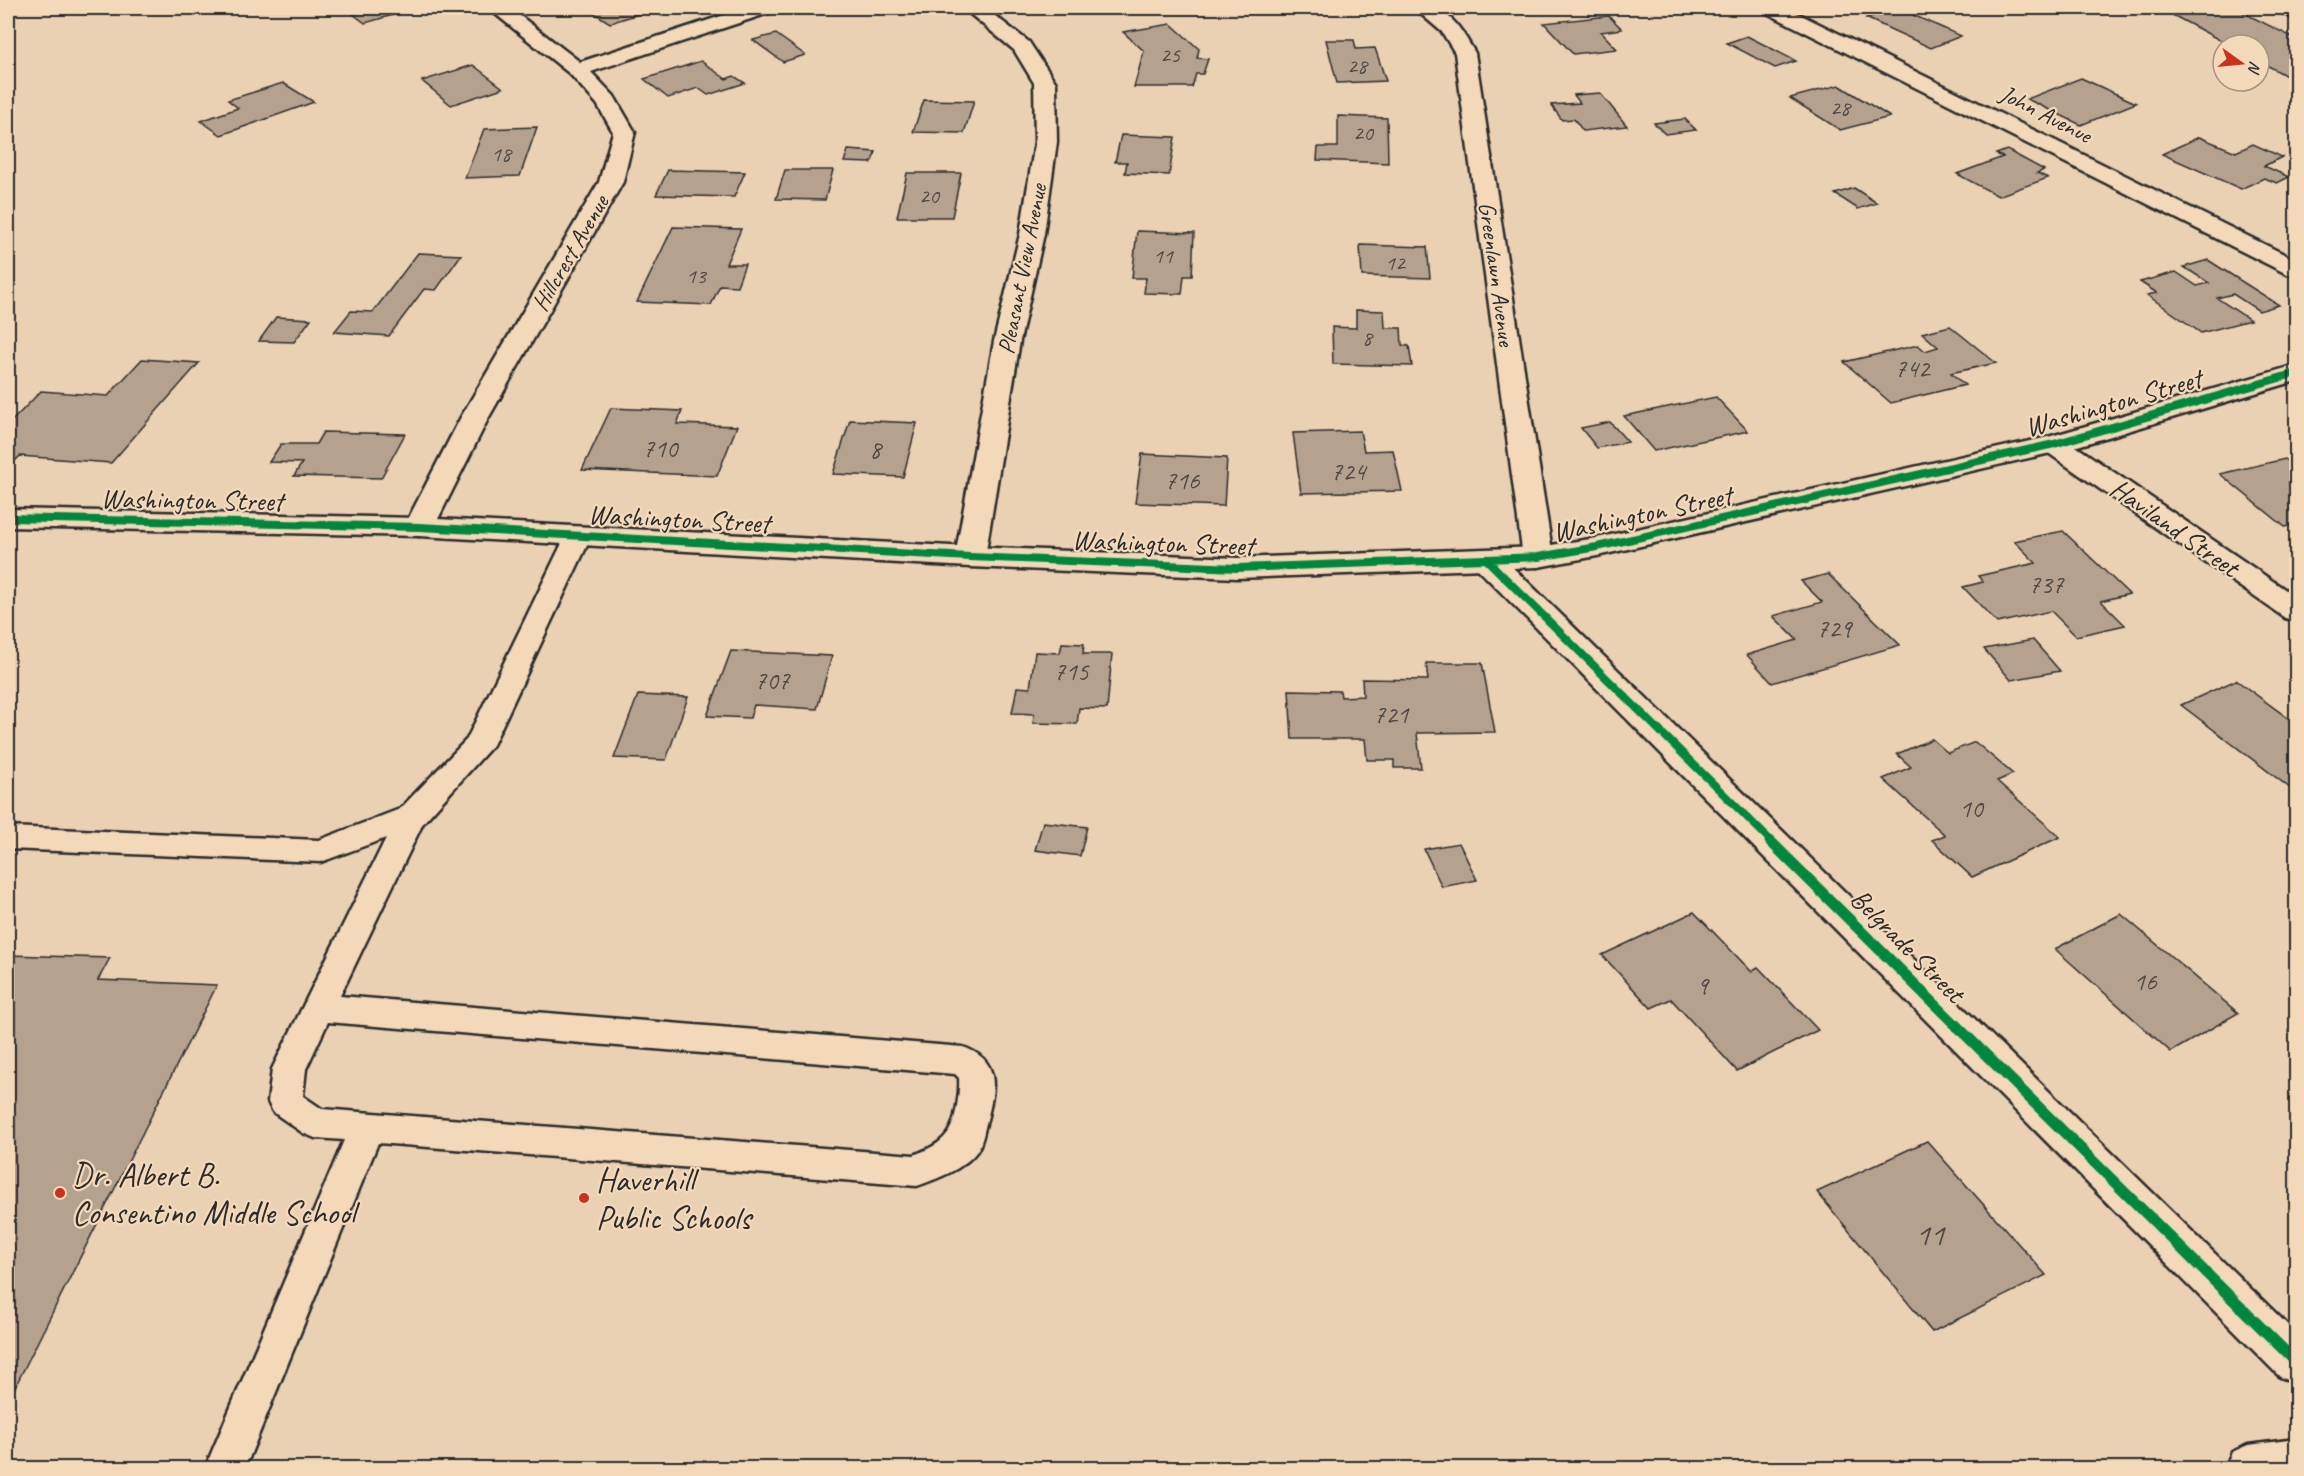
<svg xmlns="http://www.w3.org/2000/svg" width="2304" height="1476" font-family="Caveat,sans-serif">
<rect width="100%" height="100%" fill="#ebd1b4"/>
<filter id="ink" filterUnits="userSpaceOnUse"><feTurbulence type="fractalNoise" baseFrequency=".0167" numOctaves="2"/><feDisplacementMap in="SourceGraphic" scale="12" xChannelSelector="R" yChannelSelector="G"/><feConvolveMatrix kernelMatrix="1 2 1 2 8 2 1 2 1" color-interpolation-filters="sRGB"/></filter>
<g filter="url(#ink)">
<path fill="#b5a28e" stroke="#2b2b2b" stroke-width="1.5" d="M 345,8 L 418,8 L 365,23 Z
M 586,8 L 647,8 L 651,10 L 610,23 Z
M 1897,8 L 1961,36 L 1931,48 L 1866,18 Z
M 2186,8 L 2234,8 L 2296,39 L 2296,81 L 2259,61 L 2259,45 L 2229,45 L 2167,12 Z
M 1609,16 L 1622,29 L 1601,32 L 1617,49 L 1573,54 L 1544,23 Z
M 1171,24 L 1199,49 L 1197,58 L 1208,59 L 1203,74 L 1196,74 L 1192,87 L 1134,87 L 1144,51 L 1123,32 Z
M 776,34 L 805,55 L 783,62 L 753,40 Z
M 1747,36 L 1796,61 L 1775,68 L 1727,43 Z
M 1326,40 L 1354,40 L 1356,49 L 1375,48 L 1386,81 L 1337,83 Z
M 701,61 L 726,79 L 734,76 L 745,83 L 708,95 L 698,88 L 668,98 L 644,79 Z
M 473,65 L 503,88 L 451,105 L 422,81 Z
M 2081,78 L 2136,103 L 2081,125 L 2027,99 Z
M 283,83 L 314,102 L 221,135 L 201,121 L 238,108 L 228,100 Z
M 1839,85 L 1890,117 L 1840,130 L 1790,98 Z
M 1600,93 L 1627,126 L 1583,131 L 1574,119 L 1562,120 L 1551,105 L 1580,103 L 1574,95 Z
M 924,100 L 974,101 L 964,133 L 913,132 Z
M 1338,116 L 1387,118 L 1388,163 L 1317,160 L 1318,147 L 1338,147 Z
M 1685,119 L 1696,130 L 1665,134 L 1654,123 Z
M 537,127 L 520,176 L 465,178 L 484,129 Z
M 1121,135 L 1175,137 L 1169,175 L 1125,173 L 1127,162 L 1115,162 Z
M 2199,137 L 2236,152 L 2253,144 L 2282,157 L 2264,166 L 2289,177 L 2277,183 L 2264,178 L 2241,189 L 2162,154 Z
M 848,150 L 876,152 L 871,163 L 844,162 Z
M 2007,150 L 2044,170 L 2037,173 L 2048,178 L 1998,196 L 1957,174 L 2003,157 L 1996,154 Z
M 668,170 L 745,172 L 734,197 L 656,195 Z
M 785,170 L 833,170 L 825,200 L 776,199 Z
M 907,173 L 961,173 L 952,217 L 897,217 Z
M 1854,188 L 1877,203 L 1858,209 L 1835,194 Z
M 673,227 L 741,229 L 726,264 L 745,264 L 737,286 L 720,285 L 711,305 L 637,302 Z
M 1137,231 L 1194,233 L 1192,276 L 1184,276 L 1182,294 L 1144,293 L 1146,278 L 1132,278 Z
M 1360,245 L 1427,247 L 1430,278 L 1362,276 Z
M 418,253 L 461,255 L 436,290 L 424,289 L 389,336 L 334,332 L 351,311 L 373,312 Z
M 2208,260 L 2279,305 L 2259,311 L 2233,294 L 2217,298 L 2250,320 L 2201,333 L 2147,295 L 2157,293 L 2140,282 L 2176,272 L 2197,286 L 2209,283 L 2184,267 Z
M 1356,310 L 1384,311 L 1385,328 L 1401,328 L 1402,345 L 1409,346 L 1412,366 L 1333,364 L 1332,327 L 1356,328 Z
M 276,317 L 311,319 L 294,342 L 259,341 Z
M 1950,326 L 1996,363 L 1951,373 L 1965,385 L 1891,403 L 1844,362 L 1918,345 L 1925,351 L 1938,347 L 1922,333 Z
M 142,359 L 199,363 L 111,463 L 20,456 L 11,465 L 8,465 L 8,425 L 41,391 L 108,396 Z
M 1716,397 L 1748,431 L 1654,451 L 1624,416 Z
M 611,408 L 682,411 L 677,424 L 737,426 L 717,476 L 582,470 Z
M 850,420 L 917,423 L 903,477 L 833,474 Z
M 1610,422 L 1628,442 L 1597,448 L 1581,428 Z
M 1360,431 L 1364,451 L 1393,450 L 1402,491 L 1301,493 L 1293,433 Z
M 323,432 L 405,434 L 381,478 L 294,476 L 302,463 L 269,462 L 281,444 L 316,444 Z
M 1142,454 L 1227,458 L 1224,506 L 1135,503 Z
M 2285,459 L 2296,468 L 2296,524 L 2285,527 L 2220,474 Z
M 2063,531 L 2129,594 L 2101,601 L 2125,625 L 2076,636 L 2051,611 L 1997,623 L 1963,587 L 1983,582 L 1978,576 L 2036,563 L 2014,541 Z
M 1828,574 L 1900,645 L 1772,683 L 1747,655 L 1797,640 L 1773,616 L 1822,602 L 1801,581 Z
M 2033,640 L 2060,671 L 2011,680 L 1984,649 Z
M 1062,643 L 1084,644 L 1083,654 L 1112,654 L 1107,709 L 1079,708 L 1077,724 L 1033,723 L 1034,714 L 1012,713 L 1017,687 L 1030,688 L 1035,652 L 1060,653 Z
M 731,651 L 832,656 L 817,709 L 754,705 L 750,718 L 707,716 Z
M 1426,663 L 1482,663 L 1495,732 L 1417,733 L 1421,768 L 1394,768 L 1394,760 L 1367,760 L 1365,739 L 1292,739 L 1289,690 L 1340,691 L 1341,697 L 1363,696 L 1362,679 L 1428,680 Z
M 2236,680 L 2296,724 L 2296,784 L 2290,788 L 2181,705 Z
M 638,695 L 688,697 L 666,760 L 614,758 Z
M 1932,739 L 1948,753 L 1975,742 L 2013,774 L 1997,781 L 2060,837 L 1972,877 L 1932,840 L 1945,835 L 1883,779 L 1911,767 L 1897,754 Z
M 1043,822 L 1087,827 L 1080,856 L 1035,850 Z
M 1459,843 L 1477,880 L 1442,887 L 1424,849 Z
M 1694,912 L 1751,971 L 1758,967 L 1818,1030 L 1737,1071 L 1671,999 L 1651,1008 L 1602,955 Z
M 2121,914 L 2238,1013 L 2171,1052 L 2055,949 Z
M 8,955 L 110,958 L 98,980 L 217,985 L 8,1401 Z
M 1927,1141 L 2046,1275 L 1932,1332 L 1817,1192 Z"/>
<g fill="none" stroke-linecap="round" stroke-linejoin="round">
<defs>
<path id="lane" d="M 579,527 L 588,529 L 592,535 L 493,745 L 423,823 L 340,996 L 963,1047 C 1001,1060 995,1088 987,1120 C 984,1130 983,1142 977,1151 C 964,1169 937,1179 917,1186 L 378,1143 L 245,1468 L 205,1468 L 344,1140 L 315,1138 L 303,1133 L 273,1112 L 268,1102 L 272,1069 L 386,838 L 321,862 L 8,849 L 8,827 L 319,840 L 400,809 L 467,739 L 566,535 L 570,529 ZM 328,1022 L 955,1074 L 959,1078 C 960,1091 956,1124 947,1134 C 939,1145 926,1150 914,1155 L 322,1109 L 303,1096 L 306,1069 Z"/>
<path id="street" d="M 488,8 L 510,8 L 580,62 L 746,8 L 775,8 L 772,12 L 591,72 L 614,96 L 635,132 L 623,182 L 489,417 L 434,527 L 429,533 L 419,536 L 409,533 L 404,527 L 461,417 L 599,182 L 613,132 L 597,104 L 570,74 Z
M 963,8 L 985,8 L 1029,42 L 1056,83 L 1057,142 L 1044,234 L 1020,341 L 985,557 L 981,564 L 970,567 L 959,564 L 955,557 L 994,341 L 1020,234 L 1035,142 L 1034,83 L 1014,50 Z
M 1414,8 C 1448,4 1459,26 1475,53 L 1553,557 L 1549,564 L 1538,567 L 1527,564 L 1523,557 L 1455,53 L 1442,32 Z
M 1762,8 L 1787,8 L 2296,260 L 2296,276 L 2287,274 L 1765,12 Z
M 2276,8 L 2296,8 L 2296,19 L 2279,12 Z
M 2054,436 L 2064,438 L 2296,597 L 2296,621 L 2285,618 L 2044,450 L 2040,444 L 2044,438 Z
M 1487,550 L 1498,553 L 2296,1333 L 2296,1383 L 2280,1377 L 1476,567 L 1472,560 L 1476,553 Z
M 2296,1439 L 2296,1468 L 2225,1468 L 2232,1452 L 2248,1445 Z"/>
<path id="secondary" d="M 2296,365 L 2296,381 L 2064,450 L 1597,556 L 1538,567 L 1237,578 L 970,567 L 419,536 L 8,527 L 8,509 L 419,518 L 970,547 L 1237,558 L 1538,547 L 1597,538 L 2048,437 Z"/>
</defs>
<use href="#lane" stroke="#2b2b2b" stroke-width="5"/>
<use href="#street" stroke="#2b2b2b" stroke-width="5"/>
<use href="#secondary" stroke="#2b2b2b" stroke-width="5"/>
<use href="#lane" fill="#f3d8ba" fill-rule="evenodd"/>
<use href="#street" fill="#f3d8ba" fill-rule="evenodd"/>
<use href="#secondary" fill="#f3d8ba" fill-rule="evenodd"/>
<defs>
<path id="cycleway-far1" d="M 8,518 L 419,527 L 970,557 L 1237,568 L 1538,557 L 1597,547 L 2054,444 L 2296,373
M 1487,560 L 1772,842"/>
<path id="cycleway" d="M 1770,841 L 2296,1362"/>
</defs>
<use href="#cycleway-far1" stroke="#f3d8ba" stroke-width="12"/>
<use href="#cycleway" stroke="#f3d8ba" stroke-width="15"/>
<use href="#cycleway-far1" stroke="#00873e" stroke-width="8"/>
<use href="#cycleway" stroke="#00873e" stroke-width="11"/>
</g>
</g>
<g fill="#c8321e" stroke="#f3d8ba" stroke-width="2">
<circle cx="60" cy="1193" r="6"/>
<circle cx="584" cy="1198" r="6"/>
</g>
<g text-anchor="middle" stroke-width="4.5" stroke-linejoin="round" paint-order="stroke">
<g font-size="22" fill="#4e4944">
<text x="1170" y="62">25</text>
<text x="1357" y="73">28</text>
<text x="1840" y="115">28</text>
<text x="1363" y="140">20</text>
<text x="501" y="161">18</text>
<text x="929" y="203">20</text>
<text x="1163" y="263">11</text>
<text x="1395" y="270">12</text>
<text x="696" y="283">13</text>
<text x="1367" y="345">8</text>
</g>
<g font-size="24" fill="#2b2b2b" stroke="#f3d8ba">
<text transform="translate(2046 114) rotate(27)" y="8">John Avenue</text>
<text transform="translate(570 253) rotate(-60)" y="8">Hillcrest Avenue</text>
<text transform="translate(1022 269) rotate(-79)" y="8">Pleasant View Avenue</text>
<text transform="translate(1497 274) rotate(82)" y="8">Greenlawn Avenue</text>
</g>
<g font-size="26" fill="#4e4944">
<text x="1912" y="377">742</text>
<text x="660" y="457">710</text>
<text x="875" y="458">8</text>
<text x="1348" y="480">724</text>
<text x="1182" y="489">716</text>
<text x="2046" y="593">737</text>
<text x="1834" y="637">729</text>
<text x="1071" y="680">715</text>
<text x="772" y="689">707</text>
<text x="1391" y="723">721</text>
<text x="1971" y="817">10</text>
<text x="2145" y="990">16</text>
<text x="1702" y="994">9</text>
</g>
<g font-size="28" fill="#2b2b2b" stroke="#f3d8ba">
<text transform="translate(2113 402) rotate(-16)" y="10">Washington Street</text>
<text transform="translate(192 499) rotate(1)" y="10">Washington Street</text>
<text transform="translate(1642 513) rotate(-12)" y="10">Washington Street</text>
<text transform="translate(679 518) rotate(3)" y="10">Washington Street</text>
<text transform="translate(2175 527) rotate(35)" y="10">Haviland Street</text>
<text transform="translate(1163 542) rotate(2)" y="10">Washington Street</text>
<text transform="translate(1908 945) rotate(45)" y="10">Belgrade Street</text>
</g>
<g font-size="32" fill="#4e4944">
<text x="1930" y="1245">11</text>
</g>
<g font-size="33" fill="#2b2b2b" stroke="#f3d8ba" text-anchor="start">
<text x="72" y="1186">Dr. Albert B.<tspan x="72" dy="38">Consentino Middle School</tspan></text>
<text x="596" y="1191">Haverhill<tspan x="596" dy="38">Public Schools</tspan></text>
</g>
</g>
<rect width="2304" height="1476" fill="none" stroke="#f3d8ba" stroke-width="30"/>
<rect x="15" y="15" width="2274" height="1446" fill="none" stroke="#2b2b2b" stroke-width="2" filter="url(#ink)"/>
<g transform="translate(2241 63) rotate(105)"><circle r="28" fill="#f3d8ba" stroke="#a39381" stroke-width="1.5"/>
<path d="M0-4.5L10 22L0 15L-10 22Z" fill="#c8321e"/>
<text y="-9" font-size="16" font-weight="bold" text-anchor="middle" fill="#2b2b2b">N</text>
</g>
</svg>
